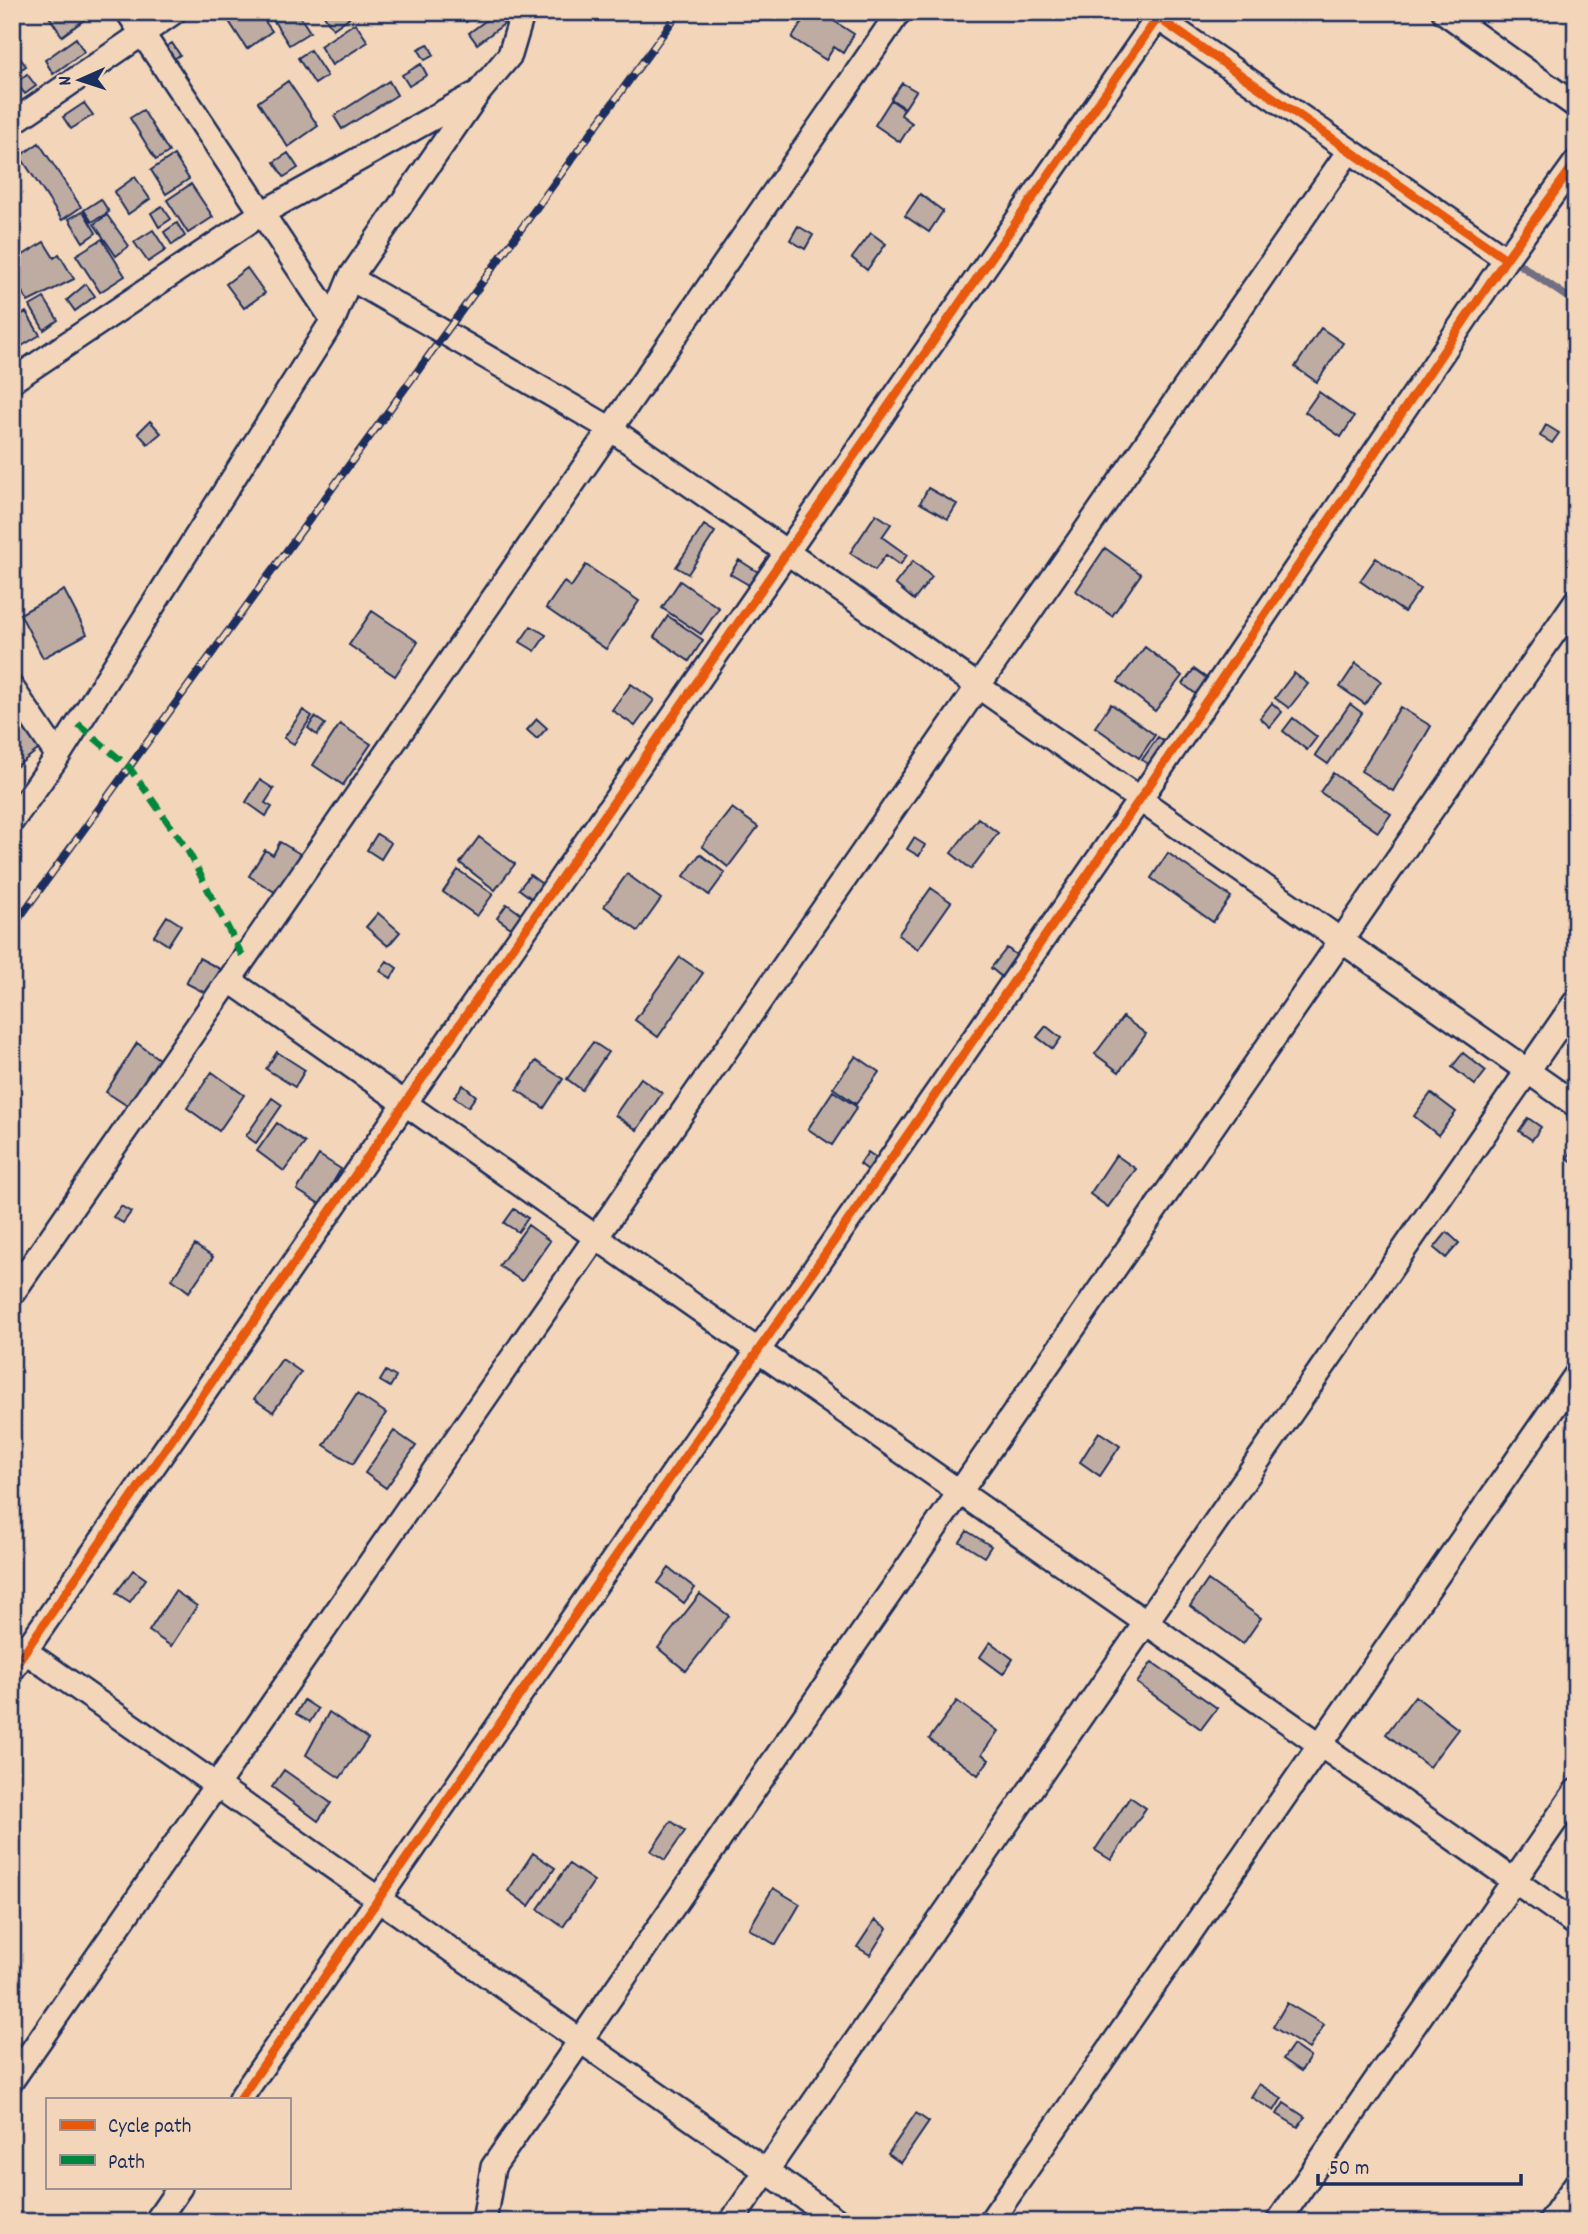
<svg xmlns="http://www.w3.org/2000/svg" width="1588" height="2234" font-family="Dekko,sans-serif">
<rect width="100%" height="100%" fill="#f3d5b9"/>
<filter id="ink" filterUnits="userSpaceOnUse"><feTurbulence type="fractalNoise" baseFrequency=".0143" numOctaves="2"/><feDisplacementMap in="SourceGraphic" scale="14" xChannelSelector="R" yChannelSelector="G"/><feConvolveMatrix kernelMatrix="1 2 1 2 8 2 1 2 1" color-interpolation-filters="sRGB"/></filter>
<g filter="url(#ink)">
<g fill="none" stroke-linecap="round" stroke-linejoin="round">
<path stroke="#707082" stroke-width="8" d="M 1509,257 L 1576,303"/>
</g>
<path fill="#beaca3" stroke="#1b2f5e" stroke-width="2" d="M 46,12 L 78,12 L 84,20 L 62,36 Z
M 223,12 L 258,12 L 272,31 L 247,49 Z
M 268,12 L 297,12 L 310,32 L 289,45 Z
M 322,12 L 357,12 L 333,29 Z
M 460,12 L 481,12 L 466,22 Z
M 808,12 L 820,12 L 854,34 L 843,53 L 834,47 L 826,60 L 792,38 Z
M 496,13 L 504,24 L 477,44 L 469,33 Z
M 355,23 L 368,42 L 332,65 L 320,46 Z
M 76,38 L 84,52 L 53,74 L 45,60 Z
M 172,43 L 180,55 L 167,63 L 159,51 Z
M 428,44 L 434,55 L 425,60 L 418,49 Z
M 14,50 L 26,66 L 12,76 L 12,51 Z
M 310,50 L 327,76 L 315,84 L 298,58 Z
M 421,64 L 427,75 L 409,86 L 402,75 Z
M 27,74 L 36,86 L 25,94 L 16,83 Z
M 288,81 L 318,126 L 288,147 L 258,102 Z
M 389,81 L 397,95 L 342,129 L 334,116 Z
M 902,83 L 916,91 L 905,108 L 891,99 Z
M 891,100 L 904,109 L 901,115 L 912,123 L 900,142 L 875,125 Z
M 84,103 L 93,115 L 71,129 L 63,117 Z
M 143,110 L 169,152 L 156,160 L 130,118 Z
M 39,143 L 81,207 L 62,220 L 20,156 Z
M 288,153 L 298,168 L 284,177 L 274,162 Z
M 174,155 L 189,179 L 166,194 L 151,170 Z
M 135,177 L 150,199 L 128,214 L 114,192 Z
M 191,184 L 213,217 L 188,233 L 167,200 Z
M 920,194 L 943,211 L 929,232 L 905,216 Z
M 101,199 L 109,212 L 92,222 L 84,210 Z
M 162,206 L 171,219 L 159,227 L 151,213 Z
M 83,211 L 96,233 L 83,242 L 69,219 Z
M 107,215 L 129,246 L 116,256 L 94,224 Z
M 177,223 L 185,236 L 172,245 L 164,232 Z
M 798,226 L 813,235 L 805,249 L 790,240 Z
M 153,230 L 166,250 L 148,262 L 134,242 Z
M 871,233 L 886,244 L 867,270 L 852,258 Z
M 102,239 L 125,276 L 100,292 L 76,255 Z
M 44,242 L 54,258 L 59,254 L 74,279 L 28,302 L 12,275 L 12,262 Z
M 247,268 L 265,293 L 244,308 L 226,284 Z
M 86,284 L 95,296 L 75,311 L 67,300 Z
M 44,298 L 58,320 L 44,330 L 30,306 Z
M 26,312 L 40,335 L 15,350 L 12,320 Z
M 1321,328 L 1343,343 L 1317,382 L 1295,367 Z
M 1319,392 L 1354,417 L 1341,437 L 1305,412 Z
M 150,421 L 161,433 L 148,444 L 138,433 Z
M 1546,425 L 1559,433 L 1552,443 L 1540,436 Z
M 928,488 L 957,504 L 948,519 L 920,503 Z
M 876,514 L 891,524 L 882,537 L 907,555 L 900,565 L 886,555 L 875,570 L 850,553 Z
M 704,525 L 715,532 L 688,574 L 676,567 Z
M 1105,548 L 1141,574 L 1112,616 L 1076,591 Z
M 1376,558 L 1420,589 L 1404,612 L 1360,581 Z
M 739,560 L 758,572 L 749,585 L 730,574 Z
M 913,561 L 932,577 L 914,600 L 895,584 Z
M 586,565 L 639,601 L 606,649 L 546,608 L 564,582 L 571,587 Z
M 680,581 L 719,608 L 701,634 L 662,608 Z
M 64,590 L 87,634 L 43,658 L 20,614 Z
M 372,611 L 418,642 L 395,676 L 349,645 Z
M 668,616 L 703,640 L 689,661 L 654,637 Z
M 531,626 L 546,635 L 535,651 L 520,642 Z
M 1145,647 L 1182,676 L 1155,711 L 1118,682 Z
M 1356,663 L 1381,681 L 1365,704 L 1340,687 Z
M 1194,669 L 1212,682 L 1201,698 L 1183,684 Z
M 1294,673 L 1308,684 L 1289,708 L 1275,698 Z
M 631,684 L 654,700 L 635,726 L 612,710 Z
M 1272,703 L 1282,712 L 1270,727 L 1260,718 Z
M 1111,704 L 1155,735 L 1139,758 L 1095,727 Z
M 1350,704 L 1362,713 L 1328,764 L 1315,755 Z
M 1400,707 L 1431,726 L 1393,791 L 1361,771 Z
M 303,710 L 312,716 L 294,744 L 284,738 Z
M 12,713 L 39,749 L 12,770 Z
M 315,717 L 325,724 L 317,735 L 308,728 Z
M 1293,718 L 1317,737 L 1307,750 L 1283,731 Z
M 537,719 L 547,728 L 537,739 L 527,730 Z
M 340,724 L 371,744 L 343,785 L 313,765 Z
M 1158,737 L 1167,744 L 1152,766 L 1142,760 Z
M 1333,773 L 1391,814 L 1378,832 L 1320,792 Z
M 260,780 L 274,789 L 265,803 L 272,807 L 266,816 L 246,802 Z
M 732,808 L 758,827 L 728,867 L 702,846 Z
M 978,818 L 998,833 L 971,869 L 951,853 Z
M 377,834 L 391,843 L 381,859 L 367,850 Z
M 479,837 L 515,864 L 495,890 L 460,863 Z
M 914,838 L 925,845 L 919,856 L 907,849 Z
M 280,842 L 302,855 L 278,894 L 249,876 L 265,850 L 273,855 Z
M 1168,853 L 1231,897 L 1213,922 L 1151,878 Z
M 700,854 L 725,873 L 709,895 L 684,876 Z
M 458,870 L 493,894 L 477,916 L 443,892 Z
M 627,874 L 661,899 L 638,931 L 604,906 Z
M 530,875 L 542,884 L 531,898 L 519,889 Z
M 931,888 L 951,902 L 918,949 L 898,935 Z
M 507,904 L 521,914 L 511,928 L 497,918 Z
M 378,913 L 400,932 L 388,946 L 366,927 Z
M 167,916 L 181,925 L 168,945 L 154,936 Z
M 1007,948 L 1020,958 L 1003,978 L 991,968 Z
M 680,957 L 703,973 L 658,1037 L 635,1020 Z
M 199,958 L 224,971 L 211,996 L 186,983 Z
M 387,961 L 397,968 L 391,978 L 380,971 Z
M 1123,1017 L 1146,1034 L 1119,1072 L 1095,1054 Z
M 1046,1026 L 1061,1038 L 1053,1049 L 1037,1037 Z
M 593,1042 L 608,1052 L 582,1090 L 567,1079 Z
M 137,1043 L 163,1062 L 134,1110 L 106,1092 Z
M 277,1052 L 305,1070 L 295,1087 L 266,1069 Z
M 1463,1053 L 1486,1071 L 1475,1085 L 1452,1067 Z
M 856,1056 L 879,1072 L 856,1104 L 833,1088 Z
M 536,1061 L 563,1079 L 544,1108 L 517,1090 Z
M 212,1072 L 244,1095 L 219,1131 L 187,1108 Z
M 641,1078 L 662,1093 L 637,1130 L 615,1115 Z
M 463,1085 L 476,1096 L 468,1107 L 454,1097 Z
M 833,1091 L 857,1107 L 832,1145 L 808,1129 Z
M 1431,1093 L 1456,1112 L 1438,1135 L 1414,1116 Z
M 272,1098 L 282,1105 L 256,1143 L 246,1136 Z
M 1528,1118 L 1541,1127 L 1532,1140 L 1519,1131 Z
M 277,1123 L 305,1143 L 284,1171 L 257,1151 Z
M 1576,1143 L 1576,1164 L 1567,1158 Z
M 868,1152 L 881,1161 L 872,1173 L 860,1164 Z
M 319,1155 L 341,1169 L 320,1204 L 297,1190 Z
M 1116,1155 L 1136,1169 L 1108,1207 L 1090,1194 Z
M 121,1206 L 131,1212 L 123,1223 L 113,1217 Z
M 514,1209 L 528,1218 L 518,1232 L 504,1223 Z
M 528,1225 L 550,1241 L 522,1281 L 499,1266 Z
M 1447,1232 L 1459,1243 L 1446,1258 L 1434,1248 Z
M 195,1245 L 213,1257 L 189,1292 L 172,1279 Z
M 282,1359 L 301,1372 L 273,1412 L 254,1399 Z
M 386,1371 L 396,1377 L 390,1387 L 380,1381 Z
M 357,1394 L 386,1413 L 353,1464 L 324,1445 Z
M 394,1431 L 416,1446 L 386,1488 L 365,1473 Z
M 1099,1432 L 1120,1446 L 1100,1476 L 1080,1462 Z
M 967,1531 L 991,1546 L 984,1557 L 960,1542 Z
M 669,1568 L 695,1588 L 684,1603 L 658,1583 Z
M 133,1570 L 146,1579 L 130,1602 L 116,1593 Z
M 1208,1580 L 1261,1618 L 1243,1644 L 1190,1606 Z
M 175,1591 L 197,1606 L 171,1646 L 149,1631 Z
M 700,1594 L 729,1616 L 686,1671 L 658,1648 Z
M 990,1642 L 1013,1659 L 1003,1674 L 980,1657 Z
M 1152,1662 L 1217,1708 L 1201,1729 L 1137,1683 Z
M 1415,1696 L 1458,1729 L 1429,1767 L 1386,1734 Z
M 304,1700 L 318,1709 L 310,1722 L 296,1714 Z
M 957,1701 L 998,1731 L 982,1754 L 989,1760 L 978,1775 L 929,1739 Z
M 329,1712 L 368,1739 L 340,1778 L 306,1755 Z
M 284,1770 L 331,1803 L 318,1821 L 272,1787 Z
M 1130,1797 L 1146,1808 L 1111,1860 L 1095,1850 Z
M 671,1821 L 685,1831 L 665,1860 L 651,1851 Z
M 533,1853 L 555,1868 L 529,1906 L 508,1891 Z
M 569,1864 L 594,1881 L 563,1927 L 538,1909 Z
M 773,1888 L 800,1904 L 776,1945 L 749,1929 Z
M 875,1920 L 887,1928 L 870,1955 L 857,1947 Z
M 1287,2003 L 1324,2025 L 1309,2049 L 1273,2027 Z
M 1293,2045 L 1310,2057 L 1301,2071 L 1283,2059 Z
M 1259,2084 L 1282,2098 L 1274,2111 L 1251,2097 Z
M 1284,2103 L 1305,2117 L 1298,2127 L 1277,2114 Z
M 916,2113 L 929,2122 L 901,2163 L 888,2154 Z"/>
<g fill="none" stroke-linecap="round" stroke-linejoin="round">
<defs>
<path id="street" d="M 128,12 L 333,320
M 1444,12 L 1576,106
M 12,123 L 174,12
M 350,278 L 611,429 L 1576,1105
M 12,381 L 262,213 L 474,95
M 12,688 L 58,756
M 12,821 L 58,756 L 333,320 L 350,278 L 479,92 L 510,55 L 521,18 L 519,12
M 229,980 L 1576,1924
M 12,1294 L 899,12
M 15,1644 L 839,2222
M 12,1670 L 1154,23 L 1160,19 L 1506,259
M 12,2080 L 1349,151
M 240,2099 L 1140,799 L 1506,259 L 1576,162
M 156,2222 L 180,2187
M 484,2222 L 493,2167 L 1576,601
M 731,2222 L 1576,1001
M 990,2222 L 1576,1375
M 1278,2222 L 1576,1791
M 1550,2222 L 1576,2184"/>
</defs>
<use href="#street" stroke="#1b2f5e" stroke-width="28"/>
<use href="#street" stroke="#f3d5b9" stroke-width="23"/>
<defs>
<path id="rail" d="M 12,928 L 679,12"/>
</defs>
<use href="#rail" stroke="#1b2f5e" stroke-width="8"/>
<use href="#rail" stroke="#f3d5b9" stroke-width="5" stroke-dasharray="16" stroke-linecap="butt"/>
<path stroke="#00873e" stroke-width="7" stroke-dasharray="14 7" stroke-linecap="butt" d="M 78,724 L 129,767 L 188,851 L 244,959"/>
<defs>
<path id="cycleway" d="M 12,1670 L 1154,23 L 1160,19 L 1506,259
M 240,2099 L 1140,799 L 1506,259 L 1576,162"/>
</defs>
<use href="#cycleway" stroke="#f3d5b9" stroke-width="13"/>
<use href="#cycleway" stroke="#e8590c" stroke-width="9"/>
</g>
</g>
<rect width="1588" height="2234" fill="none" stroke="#f3d5b9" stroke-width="42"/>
<rect x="21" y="21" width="1546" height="2192" fill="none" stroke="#1b2f5e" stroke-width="2.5" filter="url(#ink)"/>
<rect x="46" y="2098" width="245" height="91" fill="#f3d5b9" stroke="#9d9395" stroke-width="2"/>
<rect x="60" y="2120" width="35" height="10" fill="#e8590c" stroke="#9d9395" stroke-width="2"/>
<text x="108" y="2132" font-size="21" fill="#1b2f5e">Cycle path</text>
<rect x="60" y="2155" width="35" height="10" fill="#00873e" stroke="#9d9395" stroke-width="2"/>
<text x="108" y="2168" font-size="21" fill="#1b2f5e">Path</text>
<g transform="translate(80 80) rotate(267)" stroke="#f3d5b9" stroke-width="5" paint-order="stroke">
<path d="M0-5L12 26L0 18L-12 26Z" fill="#1b2f5e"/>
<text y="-10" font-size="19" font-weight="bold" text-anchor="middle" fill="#1b2f5e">N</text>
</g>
<path d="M1318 2174v10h203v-10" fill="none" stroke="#1b2f5e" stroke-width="3.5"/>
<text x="1329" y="2174" font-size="21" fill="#1b2f5e" stroke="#f3d5b9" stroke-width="5" paint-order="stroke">50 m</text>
</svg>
